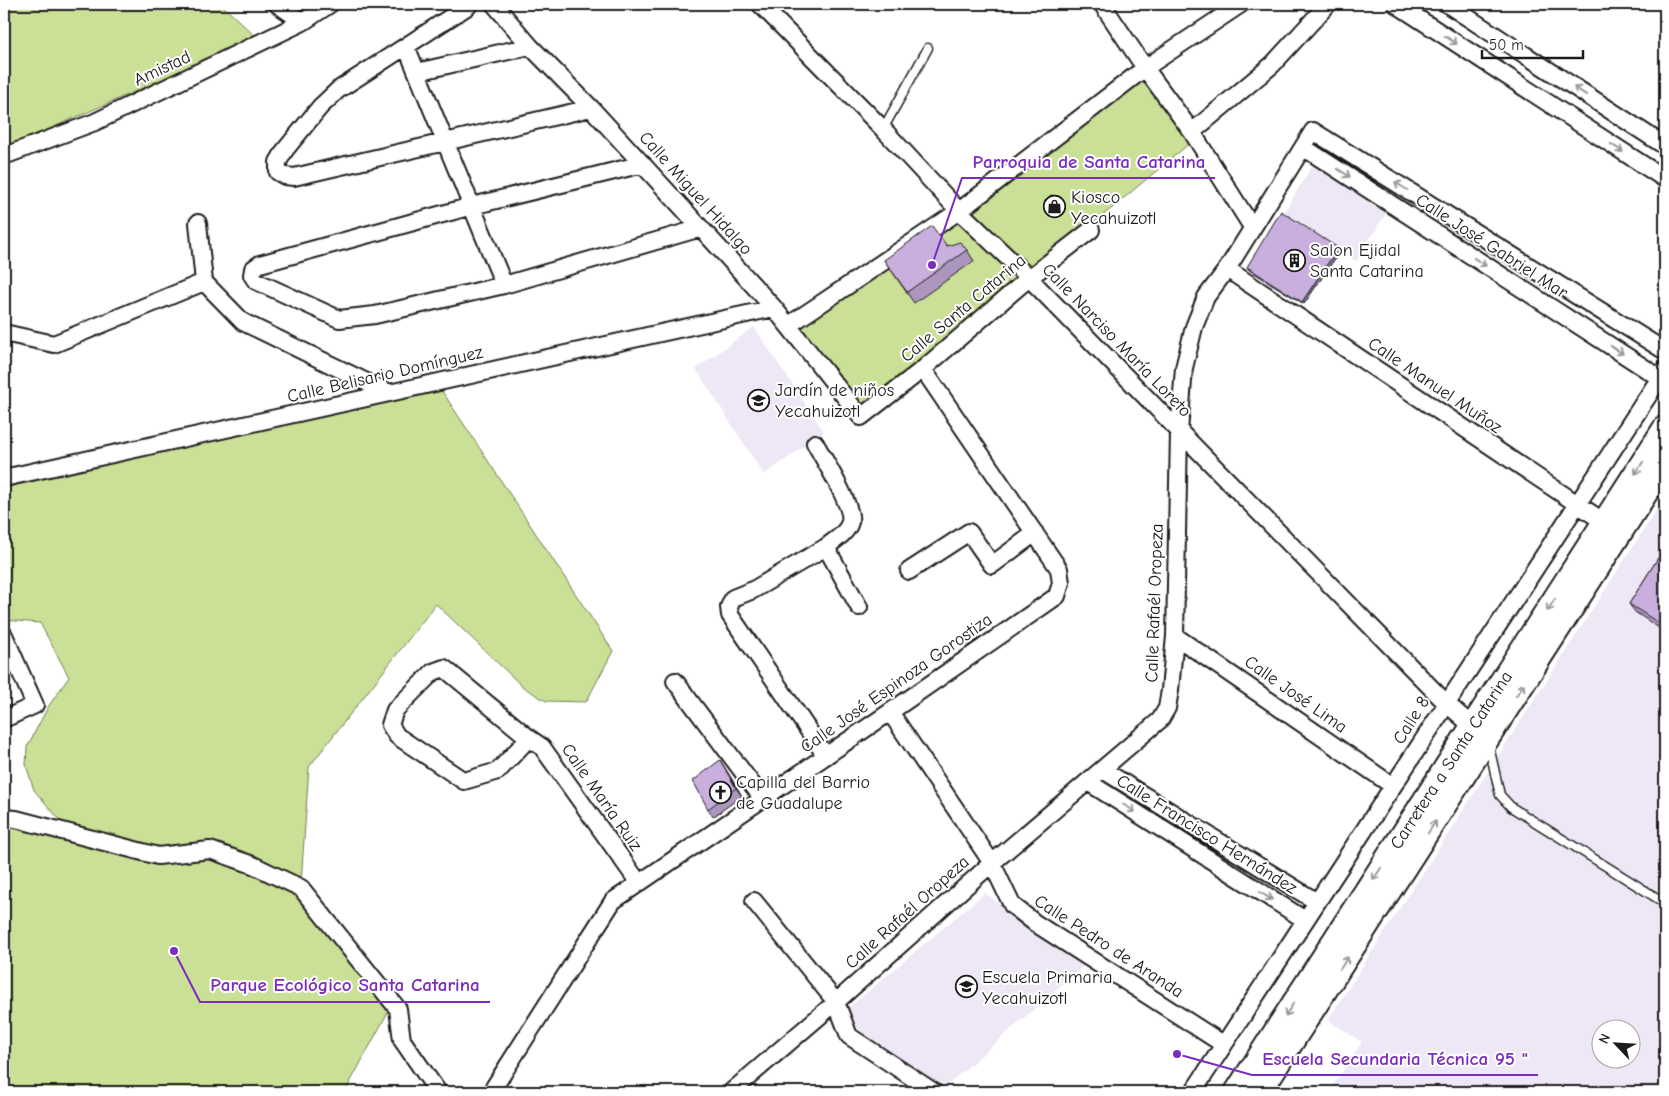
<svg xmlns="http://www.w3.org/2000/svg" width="1669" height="1096" font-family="'Comic Neue',sans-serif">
<rect width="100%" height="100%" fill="#fff"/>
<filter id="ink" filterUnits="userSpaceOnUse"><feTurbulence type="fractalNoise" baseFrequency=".02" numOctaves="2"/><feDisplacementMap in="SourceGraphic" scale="10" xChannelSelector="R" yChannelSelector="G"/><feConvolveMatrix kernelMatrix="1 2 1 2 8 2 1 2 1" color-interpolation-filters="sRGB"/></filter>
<g filter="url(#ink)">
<path fill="#eee7f5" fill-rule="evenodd" d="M 1314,163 L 1388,210 L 1356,261 L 1283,214 Z
M 754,327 L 824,432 L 764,475 L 696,369 Z
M 1665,497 L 1665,1092 L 1329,1092 L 1362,1042 L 1328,1020 ZM 1602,1028 L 1632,1028 L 1632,1058 L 1602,1058 Z
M 985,893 L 1083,966 L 944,1088 L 858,1029 L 847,1009 Z"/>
<path fill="#cae096" stroke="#737e59" d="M 4,4 L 221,4 L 257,38 L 8,147 L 4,143 Z
M 1151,70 L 1196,138 L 1029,277 L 961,208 Z
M 958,207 L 1026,276 L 861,416 L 794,331 Z
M 442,391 L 613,651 L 586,702 L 546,701 L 523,687 L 436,604 L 309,767 L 301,883 L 217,845 L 157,847 L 124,846 L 66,827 L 34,790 L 26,765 L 27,747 L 48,707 L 69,677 L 40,623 L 4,620 L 4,488 L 151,454 Z
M 4,821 L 158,857 L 208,851 L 301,890 L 388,1012 L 345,1092 L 4,1092 Z"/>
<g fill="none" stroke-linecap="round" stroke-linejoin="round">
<defs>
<path id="lane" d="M 883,129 L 928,48
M 1489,746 L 1500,795 L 1511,807 L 1665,903"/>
<path id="street" d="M 277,4 L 303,22
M 494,4 L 530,46 L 591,108 L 774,308 L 861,417 L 923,369 L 1029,278 L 1091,230
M 760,4 L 883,129 L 959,211 L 1029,278 L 1446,703 L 1480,733
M 1102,4 L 1145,68 L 1192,132 L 1252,227
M 1396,4 L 1665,179
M 1447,4 L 1665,146
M 468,6 L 338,90 L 320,107 L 285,150 L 278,162 L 278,172 L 285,176 L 294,177 L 591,108
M 406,46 L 504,285
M 417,72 L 530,46
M 1192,132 L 1272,65 L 1328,4
M 1303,147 L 1660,378
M 4,156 L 95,122 L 303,22 L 330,4
M 643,164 L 472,206 L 260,264 L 253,269 L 252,275 L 256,281 L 339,319 L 375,315 L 504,285 L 701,228
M 198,223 L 204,282 L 243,322 L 389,393
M 1227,269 L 1613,528
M 789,325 L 959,211 L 1145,68 L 1241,4
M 4,333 L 54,344 L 204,282
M 815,443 C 823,458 854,507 850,522 C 847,533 835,540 826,547
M 4,478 L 774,308
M 909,571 L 969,532 L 992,565 L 1035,533
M 4,635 L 35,705 L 4,719
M 1175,636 L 1393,786
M 675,681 L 763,799
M 890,712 L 992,863 L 1012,905 L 1035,923 L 1223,1044
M 529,738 L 498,771 L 464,781 L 397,736 L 390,725 L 395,710 L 433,672 L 444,668 L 529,738 L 542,747 L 639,883
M 826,756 L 730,615 L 729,607 L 733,598 L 753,590 L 826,547 L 859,607
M 1103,770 L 1317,902
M 1088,782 L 1305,920
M 4,818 L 16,819 L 158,856 L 210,850 L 253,865 L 301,888 L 398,1009 L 402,1040 L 438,1092
M 754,901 L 836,1002 L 849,1036 L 934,1092
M 491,1092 L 613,901 L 890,712 L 1057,596 L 1061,583 L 1059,569 L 923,369
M 731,1092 L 836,1002 L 992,863 L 1160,720 L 1167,708 L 1170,690 L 1175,636 L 1179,432 L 1184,368 L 1194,327 L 1206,297 L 1227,269 L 1313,131 L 1665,351
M 1193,1092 L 1665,370"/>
<path id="secondary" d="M 1236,1092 L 1665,427
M 1260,1092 L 1665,464"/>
</defs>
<use href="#lane" stroke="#1c1c1c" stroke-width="11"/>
<use href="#street" stroke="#1c1c1c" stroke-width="20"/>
<use href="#secondary" stroke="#1c1c1c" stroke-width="26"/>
<use href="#lane" stroke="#fff" stroke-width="8"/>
<use href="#street" stroke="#fff" stroke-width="16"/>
<use href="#secondary" stroke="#fff" stroke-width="22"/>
</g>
<path fill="#ac96be" stroke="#1c1c1c" d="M 1061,198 L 1063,201 L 1063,210 L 1057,215 L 1047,212 L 1045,209 Z
M 947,246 L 967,250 L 974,261 L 914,303 L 884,260 Z
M 1340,251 L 1304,304 L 1249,270 L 1247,267 Z
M 1665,547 L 1665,632 L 1635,612 L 1629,604 Z
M 720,760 L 725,768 L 742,796 L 713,817 L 708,809 Z"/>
<path fill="#8c7a9b" stroke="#1c1c1c" d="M 1061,198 L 1063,201 L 1063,210 L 1061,207 Z
M 1338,248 L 1340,251 L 1304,304 L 1302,302 Z
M 720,760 L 725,768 L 742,796 L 736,788 Z"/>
<path fill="#c8afdd" stroke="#1c1c1c" d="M 1051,195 L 1061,198 L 1061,207 L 1055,212 L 1045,209 L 1045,201 Z
M 1281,211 L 1338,248 L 1302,302 L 1247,267 Z
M 932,226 L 947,246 L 960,242 L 967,250 L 907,292 L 884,260 Z
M 1665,547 L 1665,627 L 1629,604 Z
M 720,760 L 736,788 L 708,809 L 693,781 Z"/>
<defs><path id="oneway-shaft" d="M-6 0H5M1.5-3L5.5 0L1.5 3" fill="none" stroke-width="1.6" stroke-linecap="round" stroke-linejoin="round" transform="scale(1.25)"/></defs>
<g stroke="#999">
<use href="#oneway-shaft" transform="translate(1451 40) rotate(33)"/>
<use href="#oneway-shaft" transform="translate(1580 91) rotate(-147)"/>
<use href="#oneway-shaft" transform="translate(1617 148) rotate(33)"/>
<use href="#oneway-shaft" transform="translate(1344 173) rotate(33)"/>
<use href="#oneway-shaft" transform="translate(1401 186) rotate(-148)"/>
<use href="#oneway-shaft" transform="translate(1480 262) rotate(33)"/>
<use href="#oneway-shaft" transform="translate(1617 350) rotate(33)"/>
<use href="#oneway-shaft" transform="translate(1639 468) rotate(123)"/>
<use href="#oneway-shaft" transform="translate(1551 605) rotate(123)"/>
<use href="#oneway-shaft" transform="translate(1520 690) rotate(-57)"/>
<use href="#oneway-shaft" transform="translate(1129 808) rotate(32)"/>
<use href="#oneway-shaft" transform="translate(1432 827) rotate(-57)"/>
<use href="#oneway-shaft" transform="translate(1377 874) rotate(123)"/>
<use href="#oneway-shaft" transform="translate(1266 896) rotate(32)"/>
<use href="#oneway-shaft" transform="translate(1344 963) rotate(-57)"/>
<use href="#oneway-shaft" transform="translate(1289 1010) rotate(123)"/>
</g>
</g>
<defs>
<symbol id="shop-ring" viewBox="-11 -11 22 22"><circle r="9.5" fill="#fff" stroke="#1c1c1c" stroke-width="1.5"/><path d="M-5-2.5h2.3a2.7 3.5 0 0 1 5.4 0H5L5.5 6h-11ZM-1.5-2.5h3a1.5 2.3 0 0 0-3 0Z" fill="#1c1c1c"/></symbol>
<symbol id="building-ring" viewBox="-11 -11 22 22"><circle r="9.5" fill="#fff" stroke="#1c1c1c" stroke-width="1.5"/><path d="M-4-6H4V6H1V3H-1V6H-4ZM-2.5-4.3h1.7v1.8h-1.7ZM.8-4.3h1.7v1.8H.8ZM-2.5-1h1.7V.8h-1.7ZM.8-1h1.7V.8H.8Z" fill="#1c1c1c"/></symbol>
<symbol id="school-ring" viewBox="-11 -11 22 22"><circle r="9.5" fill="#fff" stroke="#1c1c1c" stroke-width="1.5"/><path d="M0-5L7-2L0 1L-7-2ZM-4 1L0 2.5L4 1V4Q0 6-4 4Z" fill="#1c1c1c"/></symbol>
<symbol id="church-ring" viewBox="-11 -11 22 22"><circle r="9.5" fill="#fff" stroke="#1c1c1c" stroke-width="1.5"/><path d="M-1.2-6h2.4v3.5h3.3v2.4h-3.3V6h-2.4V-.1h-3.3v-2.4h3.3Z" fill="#1c1c1c"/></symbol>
</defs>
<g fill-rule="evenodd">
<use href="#shop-ring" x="1042" y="194" width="25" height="25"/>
<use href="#building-ring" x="1282" y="248" width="25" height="25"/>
<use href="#school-ring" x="746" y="388" width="25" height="25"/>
<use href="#church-ring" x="708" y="780" width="25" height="25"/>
<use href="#school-ring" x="954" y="974" width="25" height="25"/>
</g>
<g text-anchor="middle" stroke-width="4" stroke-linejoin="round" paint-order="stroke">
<g font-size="18" fill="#1c1c1c" stroke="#fff">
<text transform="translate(162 68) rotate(-25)" y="6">Amistad</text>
<text transform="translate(696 193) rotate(48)" y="6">Calle Miguel Hidalgo</text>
<text transform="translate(1492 246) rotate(33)" y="6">Calle José Gabriel Mar</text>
<text transform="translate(963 308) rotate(-40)" y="6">Calle Santa Catarina</text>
<text transform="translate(1117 340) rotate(46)" y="6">Calle Narciso María Loreto</text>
<text transform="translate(385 374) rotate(-13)" y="6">Calle Belisario Domínguez</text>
<text transform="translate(1435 385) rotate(34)" y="6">Calle Manuel Muñoz</text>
<text transform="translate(1154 603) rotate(-88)" y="6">Calle Rafaél Oropeza</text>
<text transform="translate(896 683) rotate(-35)" y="6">Calle José Espinoza Gorostiza</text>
<text transform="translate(1296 694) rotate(35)" y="6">Calle José Lima</text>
<text transform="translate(1411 720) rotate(-58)" y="6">Calle 8</text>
<text transform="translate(1451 760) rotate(-57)" y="6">Carretera a Santa Catarina</text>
<text transform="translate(602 797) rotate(55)" y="6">Calle María Ruiz</text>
<text transform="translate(1207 834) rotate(32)" y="6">Calle Francisco Hernández</text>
<text transform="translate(907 912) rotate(-42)" y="6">Calle Rafaél Oropeza</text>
<text transform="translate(1109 946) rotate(33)" y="6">Calle Pedro de Aranda</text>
</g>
<g font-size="18" fill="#1c1c1c" stroke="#fff" text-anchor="start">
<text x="1071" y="203">Kiosco<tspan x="1071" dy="21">Yecahuizotl</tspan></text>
<text x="1310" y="256">Salon Ejidal<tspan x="1310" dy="21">Santa Catarina</tspan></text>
<text x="775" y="396">Jardín de niños<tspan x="775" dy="21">Yecahuizotl</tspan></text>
<text x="736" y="788">Capilla del Barrio<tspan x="736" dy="21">de Guadalupe</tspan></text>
<text x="982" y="983">Escuela Primaria<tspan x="982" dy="21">Yecahuizotl</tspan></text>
</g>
</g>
<path fill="none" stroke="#7b2cbf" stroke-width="2" d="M932 265L962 178H1215M174 951L200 1002H490M1177 1054L1252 1075H1538"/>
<g fill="#7b2cbf" stroke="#fff" stroke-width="2">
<circle cx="932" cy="265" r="5"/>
<circle cx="174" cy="951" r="5"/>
<circle cx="1177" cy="1054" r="5"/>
</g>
<g font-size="19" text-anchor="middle" font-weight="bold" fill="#7b2cbf" stroke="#fff" stroke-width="4" stroke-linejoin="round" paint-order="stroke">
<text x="1089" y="168">Parroquia de Santa Catarina</text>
<text x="345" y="991">Parque Ecológico Santa Catarina</text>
<text x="1395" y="1065">Escuela Secundaria Técnica 95 "</text>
</g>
<rect width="1669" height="1096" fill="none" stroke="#fff" stroke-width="20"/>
<rect x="10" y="10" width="1649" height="1076" fill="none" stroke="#1c1c1c" stroke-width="2" filter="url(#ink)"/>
<g transform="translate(1616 1044) rotate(295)"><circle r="24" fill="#ffffff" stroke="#a4a4a4"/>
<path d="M0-4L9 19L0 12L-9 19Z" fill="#1c1c1c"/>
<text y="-8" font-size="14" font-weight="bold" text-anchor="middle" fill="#1c1c1c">N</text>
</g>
<path d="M1482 50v8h101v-8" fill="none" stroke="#1c1c1c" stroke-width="2.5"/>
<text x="1489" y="50" font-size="15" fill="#1c1c1c" stroke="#ffffff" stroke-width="4" paint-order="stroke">50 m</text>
</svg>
